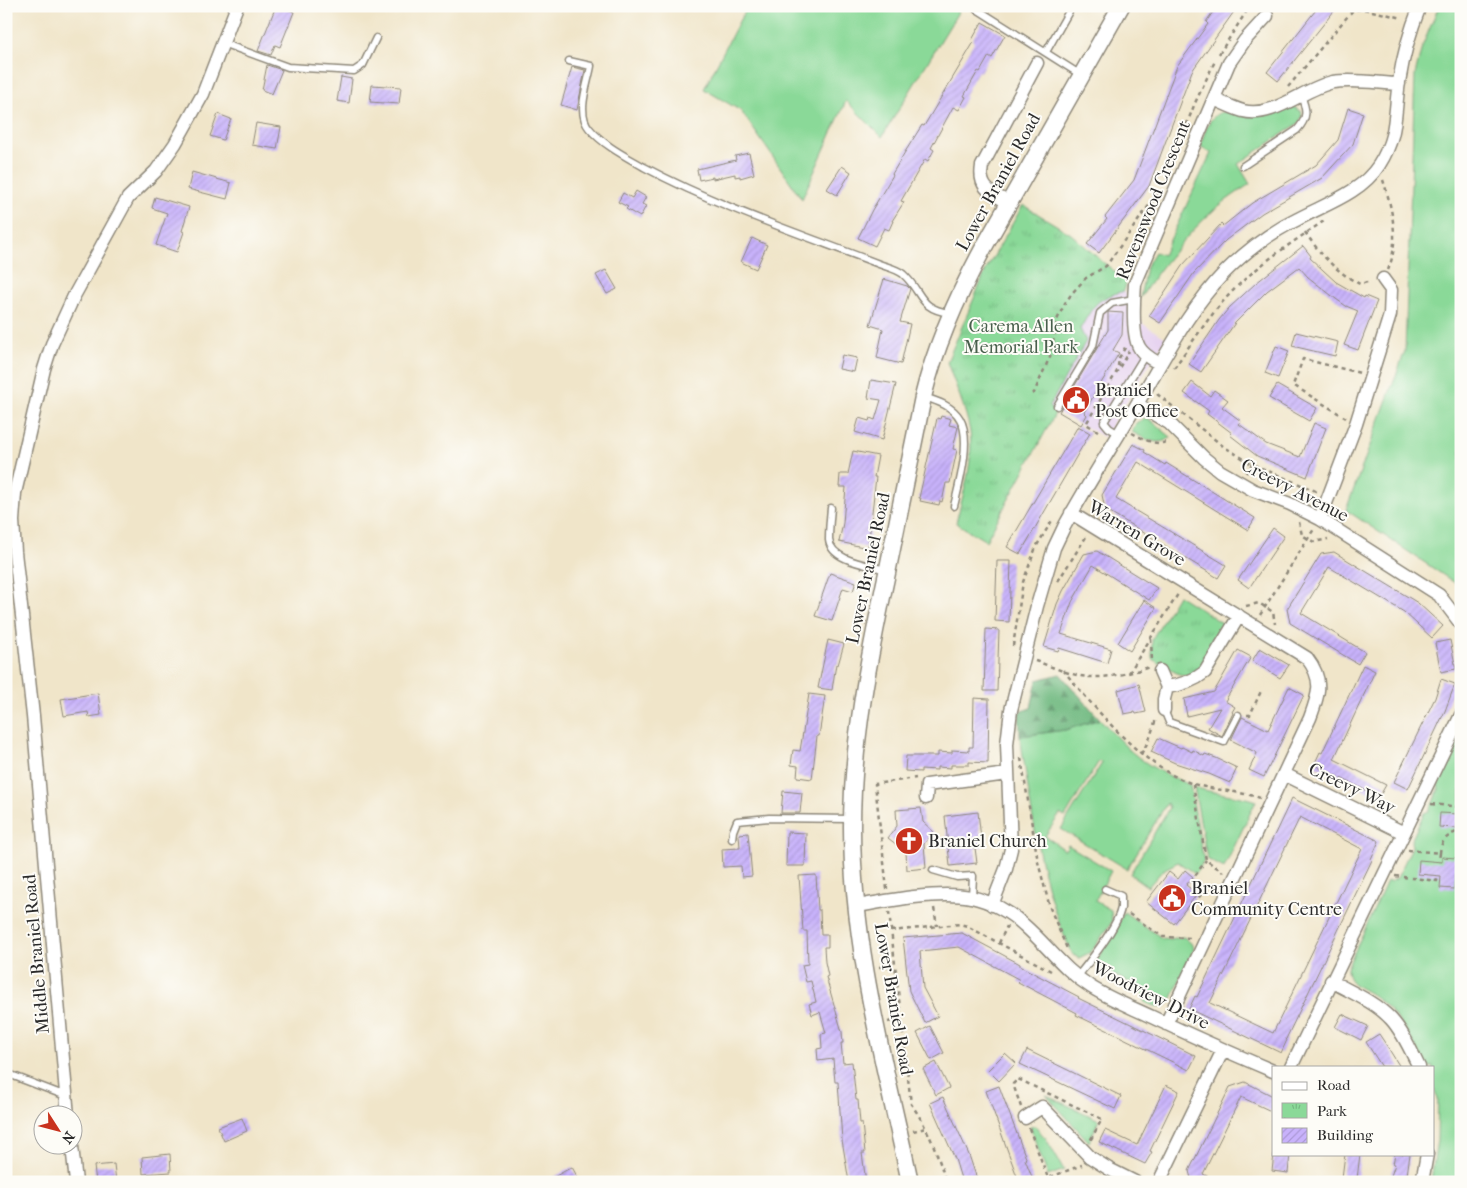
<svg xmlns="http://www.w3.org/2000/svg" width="1467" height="1188" font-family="'IM FELL French Canon',serif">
<defs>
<pattern id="forest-firs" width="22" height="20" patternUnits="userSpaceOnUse" patternTransform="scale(1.25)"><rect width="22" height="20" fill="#6fb980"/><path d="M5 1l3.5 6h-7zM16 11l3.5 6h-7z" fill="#5b9769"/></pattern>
<pattern id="park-tufts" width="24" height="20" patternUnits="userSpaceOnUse" patternTransform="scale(1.25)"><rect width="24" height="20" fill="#8ad998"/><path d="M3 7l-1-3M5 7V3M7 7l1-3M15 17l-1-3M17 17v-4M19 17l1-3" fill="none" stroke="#77ba83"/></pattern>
<pattern id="building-hatch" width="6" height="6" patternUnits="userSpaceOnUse" patternTransform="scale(1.25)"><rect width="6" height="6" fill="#c8b2fb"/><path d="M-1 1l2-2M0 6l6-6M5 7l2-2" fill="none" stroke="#ac99d7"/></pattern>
</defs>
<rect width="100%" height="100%" fill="#fdfcf7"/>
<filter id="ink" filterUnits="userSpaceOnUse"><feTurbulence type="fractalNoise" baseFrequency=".02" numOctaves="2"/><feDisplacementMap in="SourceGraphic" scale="10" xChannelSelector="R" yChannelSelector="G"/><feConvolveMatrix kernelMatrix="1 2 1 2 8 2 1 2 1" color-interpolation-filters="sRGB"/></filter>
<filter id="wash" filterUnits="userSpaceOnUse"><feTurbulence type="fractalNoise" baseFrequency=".0096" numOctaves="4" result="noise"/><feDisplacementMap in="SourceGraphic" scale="20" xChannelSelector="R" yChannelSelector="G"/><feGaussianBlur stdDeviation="1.12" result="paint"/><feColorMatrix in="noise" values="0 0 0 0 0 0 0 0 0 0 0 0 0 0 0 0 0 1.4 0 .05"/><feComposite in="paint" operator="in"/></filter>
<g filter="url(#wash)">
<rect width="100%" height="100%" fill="#f0e5c9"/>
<path fill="#e6d2f0" d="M 1124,291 L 1143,324 L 1166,338 L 1104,437 L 1049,408 L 1086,341 L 1080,330 L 1094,304 L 1107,296 Z"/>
<path fill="#8ad998" stroke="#5a8262" d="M 747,6 L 957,6 L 960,9 L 882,137 L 846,101 L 802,199 L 741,111 L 704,89 Z
M 1439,6 L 1461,10 L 1461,587 L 1346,510 L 1405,351 L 1415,75 L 1422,47 Z
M 1294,107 L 1301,111 L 1302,116 L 1299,123 L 1238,164 L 1250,184 C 1238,192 1226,200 1215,209 C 1186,235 1162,265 1140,298 L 1146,267 L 1155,252 L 1163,255 L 1211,153 L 1200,146 C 1205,133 1208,116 1222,112 L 1273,113 Z
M 1145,418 L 1149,419 L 1171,437 C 1158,448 1144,438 1132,432 L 1136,423 Z
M 1100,719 C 1114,734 1128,751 1145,762 C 1159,772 1175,778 1190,785 L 1204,861 L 1195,874 L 1178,862 L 1163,870 L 1148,887 L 1130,874 L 1169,808 L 1167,803 L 1127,869 L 1061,829 L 1102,763 L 1099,761 L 1065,817 L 1060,814 L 1045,836 L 1065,850 L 1068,845 L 1111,871 L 1095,901 L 1111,910 L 1112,922 L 1091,952 L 1079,958 L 1073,955 C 1039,887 1032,810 1020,736 L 1065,730 Z
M 1461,729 L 1461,1182 L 1431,1182 L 1437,1140 L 1438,1099 L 1433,1086 L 1433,1067 L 1425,1067 C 1413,1040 1399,1016 1375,997 C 1362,987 1347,986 1347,968 L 1387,881 L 1390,882 L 1397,878 L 1412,847 L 1411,841 L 1424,813 L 1429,811 L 1439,789 L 1438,784 L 1442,773 L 1440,771 Z
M 1194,787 C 1214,794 1236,794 1256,801 L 1224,868 L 1207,859 Z
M 1124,912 L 1162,938 L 1169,939 L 1184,937 L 1193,945 L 1194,949 L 1172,998 L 1167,1005 L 1158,1007 L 1146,1003 L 1140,987 L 1111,974 L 1094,963 L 1102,952 L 1104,942 L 1118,924 Z
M 1046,1095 L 1099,1120 L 1089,1142 Z
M 1035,1126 C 1040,1129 1040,1134 1045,1137 L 1064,1170 L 1048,1176 L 1030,1127 Z"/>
<path fill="url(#forest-firs)" stroke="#4d7256" d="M 1060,674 L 1100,719 L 1065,730 L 1020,736 L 1019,712 L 1031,708 L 1037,680 Z"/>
<path fill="url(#park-tufts)" stroke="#5a8262" d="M 1023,205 L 1071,234 L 1104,263 L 1127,281 L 1124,291 C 1095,299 1094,305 1080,329 L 1086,341 L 1049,407 L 1056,412 L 986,541 L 956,523 C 963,494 974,462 970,432 C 966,408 955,385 947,362 L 986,270 Z
M 1178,595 L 1227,626 C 1218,642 1203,684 1179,674 C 1170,670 1161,664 1152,659 L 1152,639 Z"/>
<g id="blocks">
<path fill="url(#building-hatch)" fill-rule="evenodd" d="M 276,6 L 281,6 L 294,12 L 280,47 L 275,45 L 271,55 L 258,51 Z
M 1217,6 L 1238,6 L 1192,71 L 1149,186 L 1099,253 L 1087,244 L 1107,219 L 1105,217 L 1134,180 L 1177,66 L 1208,24 L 1206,22 Z
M 1319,6 L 1338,6 L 1278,81 L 1267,72 Z
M 982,22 L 1005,35 L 992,58 L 989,56 L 980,72 L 978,71 L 964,96 L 966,97 L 959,110 L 953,107 L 931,148 L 934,150 L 928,161 L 925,159 L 901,201 L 904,202 L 892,221 L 893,221 L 889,230 L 884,228 L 875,246 L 858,238 L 872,210 L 893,175 L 892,174 L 905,152 L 922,125 L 924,126 L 974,42 L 972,40 Z
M 267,65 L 282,70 L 272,94 L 262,90 Z
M 572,67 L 585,70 L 577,110 L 561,105 Z
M 341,77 L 352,79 L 349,103 L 337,101 Z
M 372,85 L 401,87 L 399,104 L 370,102 Z
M 1348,108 L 1363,113 L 1353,144 L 1322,178 L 1262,213 L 1226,240 L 1194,273 L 1160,323 L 1149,316 L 1182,266 L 1221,224 L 1223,226 L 1252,203 L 1316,165 L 1338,140 Z
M 218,114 L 231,119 L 223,140 L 210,136 Z
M 256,123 L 281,127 L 277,149 L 252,145 Z
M 749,153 L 754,174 L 740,178 L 740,176 L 735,177 L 735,174 L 713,179 L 713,177 L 699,180 L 697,169 L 736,160 L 735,156 Z
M 842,166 L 851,172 L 837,195 L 827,189 Z
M 192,172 L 231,183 L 227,199 L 188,189 Z
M 636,191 L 646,197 L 642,204 L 646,206 L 640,217 L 626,209 L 628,207 L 618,202 L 623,193 L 632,198 Z
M 155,197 L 189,207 L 182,231 L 184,232 L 177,252 L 156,245 L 167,213 L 152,208 Z
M 752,238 L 767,245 L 756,269 L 741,262 Z
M 1303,246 L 1311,256 L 1310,258 L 1336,282 L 1364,298 L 1365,296 L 1377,301 L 1358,350 L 1344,345 L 1358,311 L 1346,306 L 1336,299 L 1308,277 L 1299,267 L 1267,291 L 1235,323 L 1201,372 L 1189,364 L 1219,320 L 1229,308 L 1256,283 Z
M 606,270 L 617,289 L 607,294 L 596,275 Z
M 884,279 L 907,286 L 910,289 L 900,322 L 910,324 L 901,364 L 877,358 L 883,329 L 870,325 Z
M 1108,312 L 1123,313 L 1122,335 L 1113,350 L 1119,353 L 1084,412 L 1087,415 L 1081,425 L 1059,412 L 1108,330 Z
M 1296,332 L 1338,342 L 1335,356 L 1292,346 Z
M 1276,346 L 1289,351 L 1278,378 L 1265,373 Z
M 842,355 L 857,358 L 854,372 L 839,369 Z
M 871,380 L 896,384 L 882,440 L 855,432 L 859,418 L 869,421 L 870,418 L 875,420 L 881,400 L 868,398 Z
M 1192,382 L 1210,396 L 1214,390 L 1228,400 L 1222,407 L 1241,421 L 1239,424 L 1266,444 L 1300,457 L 1314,423 L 1326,428 L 1307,477 L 1257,456 L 1230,435 L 1232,433 L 1207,414 L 1209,411 L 1184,393 Z
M 1277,385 L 1317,408 L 1309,421 L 1269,398 Z
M 941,416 L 951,419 L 949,425 L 958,427 L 953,449 L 957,450 L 950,483 L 946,483 L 942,502 L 940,501 L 939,505 L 920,501 L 921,498 L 919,498 L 936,423 L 937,418 L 940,419 Z
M 1078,426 L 1090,433 L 1020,554 L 1007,547 Z
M 1133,444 L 1145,450 L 1144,452 L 1165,465 L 1166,463 L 1255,518 L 1248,530 L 1138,462 L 1116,499 L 1226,565 L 1218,578 L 1105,509 L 1102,495 Z
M 853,451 L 878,456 L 874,477 L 876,477 L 868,548 L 839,542 L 843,523 L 846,487 L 839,487 L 840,474 L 848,474 Z
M 1273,528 L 1284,536 L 1249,588 L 1238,580 Z
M 1097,551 L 1157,588 L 1149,600 L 1093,565 L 1072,602 L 1061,634 L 1111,649 L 1107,663 L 1059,648 L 1058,651 L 1044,647 L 1057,604 L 1063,591 L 1084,554 Z
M 1334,552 L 1418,603 L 1443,626 L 1432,638 L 1404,612 L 1329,567 L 1301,613 L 1365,652 L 1358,664 L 1290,623 L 1287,609 L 1321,554 Z
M 997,561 L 1011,561 L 1009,622 L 995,621 Z
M 830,573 L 856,582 L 853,591 L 843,588 L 832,621 L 815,616 Z
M 1144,600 L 1156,608 L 1130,651 L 1118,643 Z
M 986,629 L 999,630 L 997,691 L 984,691 Z
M 828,640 L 844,644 L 838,665 L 836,664 L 832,690 L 818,688 Z
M 1450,640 L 1456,669 L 1441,672 L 1435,643 Z
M 1260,648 L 1289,665 L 1280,678 L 1252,661 Z
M 1238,650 L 1251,657 L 1225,701 L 1235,707 L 1232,712 L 1233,713 L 1222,736 L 1208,728 L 1220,708 L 1187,716 L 1184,699 L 1214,692 Z
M 1363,665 L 1375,671 L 1334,759 L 1386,785 L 1379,797 L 1314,765 L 1320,752 L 1322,753 Z
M 1441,679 L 1455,684 L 1445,711 L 1408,789 L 1394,782 L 1435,698 Z
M 1139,684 L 1146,712 L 1136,714 L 1135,712 L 1124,714 L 1118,690 Z
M 1289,687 L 1304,695 L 1264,777 L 1249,770 L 1257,753 L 1231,740 L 1242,717 L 1268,730 Z
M 98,693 L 101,715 L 89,717 L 88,712 L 64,716 L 61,699 Z
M 809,694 L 825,696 L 819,736 L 817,736 L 812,779 L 797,777 L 798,766 L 791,765 L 793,750 L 800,751 Z
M 974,698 L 989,699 L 988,763 L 969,762 L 969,765 L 951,765 L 951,768 L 937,767 L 937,770 L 921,769 L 921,772 L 905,771 L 906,756 L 938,756 L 938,752 L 952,753 L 952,750 L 969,751 L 969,747 L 973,747 Z
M 1158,738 L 1181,748 L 1182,747 L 1192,752 L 1193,750 L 1204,756 L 1205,754 L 1216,758 L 1237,768 L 1230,783 L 1209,774 L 1175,763 L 1151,752 Z
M 783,791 L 802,793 L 800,813 L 781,813 Z
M 1292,798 L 1379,841 L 1371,859 L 1372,860 L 1286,1039 L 1287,1040 L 1281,1053 L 1189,1009 L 1195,996 L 1197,997 ZM 1300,817 L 1362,849 L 1273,1033 L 1210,1003 Z
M 921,808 L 923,822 L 934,832 L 924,844 L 926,868 L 907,870 L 906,852 L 888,838 L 897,826 L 896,810 Z
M 978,812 L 982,847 L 975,848 L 977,863 L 950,866 L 945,816 Z
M 1440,813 L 1458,814 L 1457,828 L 1439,827 Z
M 787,832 L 806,833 L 805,866 L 786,866 Z
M 748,833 L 752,876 L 742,877 L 741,866 L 723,867 L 722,849 L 740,848 L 739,834 Z
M 1442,857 L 1457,858 L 1454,889 L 1440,888 L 1441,876 L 1418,874 L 1419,860 L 1442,862 Z
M 1185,870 L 1193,877 L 1186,885 L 1197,894 L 1174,924 L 1146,902 L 1169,872 L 1178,879 Z
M 816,875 L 818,910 L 820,910 L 821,935 L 828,935 L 828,947 L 824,947 L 825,962 L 828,976 L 826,977 L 842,1032 L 843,1043 L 841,1043 L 843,1063 L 852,1062 L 856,1100 L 858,1100 L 860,1123 L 862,1123 L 865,1153 L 862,1153 L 866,1182 L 849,1182 L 842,1140 L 838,1082 L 835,1082 L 833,1059 L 818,1061 L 817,1049 L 822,1048 L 821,1034 L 826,1033 L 820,1012 L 812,1015 L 809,1004 L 816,1002 L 811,981 L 806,982 L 802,965 L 808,964 L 807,931 L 803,931 L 799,876 Z
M 962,933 L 1020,964 L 1020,966 L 1079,997 L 1078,998 L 1196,1056 L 1189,1070 L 1076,1015 L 1077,1013 L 1018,982 L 1020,980 L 959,947 L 920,951 L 923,988 L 938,1016 L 925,1023 L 909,991 L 903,938 Z
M 1342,1014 L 1368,1026 L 1361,1040 L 1335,1027 Z
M 930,1026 L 944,1053 L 931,1060 L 917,1033 Z
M 1379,1034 L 1387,1046 L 1400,1067 L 1382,1067 L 1366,1042 Z
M 1027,1050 L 1121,1096 L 1115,1109 L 1020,1064 Z
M 1005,1053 L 1016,1063 L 999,1081 L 988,1070 Z
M 936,1062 L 949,1088 L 936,1095 L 923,1069 Z
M 1245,1082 L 1273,1096 L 1273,1112 L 1241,1097 L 1203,1174 L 1219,1182 L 1192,1182 L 1189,1171 L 1230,1087 Z
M 1166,1085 L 1179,1091 L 1150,1151 L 1152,1152 L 1145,1164 L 1099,1142 L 1105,1130 L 1137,1145 Z
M 999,1086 L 1026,1158 L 1025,1159 L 1034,1182 L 1019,1182 L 986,1091 Z
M 943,1097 L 969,1155 L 978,1182 L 962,1182 L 955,1159 L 930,1103 Z
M 242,1118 L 247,1131 L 224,1141 L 218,1127 Z
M 170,1154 L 171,1172 L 143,1174 L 142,1157 Z
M 1274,1154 L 1290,1154 L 1288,1173 L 1272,1171 Z
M 1345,1154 L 1360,1154 L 1357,1179 L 1342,1178 Z
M 1395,1154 L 1410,1154 L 1406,1182 L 1389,1182 L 1395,1164 L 1393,1164 Z
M 114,1164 L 116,1182 L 96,1182 L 94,1166 Z
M 572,1167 L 580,1182 L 545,1182 Z"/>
</g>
</g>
<g filter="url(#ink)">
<use href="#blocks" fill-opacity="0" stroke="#8e887a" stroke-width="1"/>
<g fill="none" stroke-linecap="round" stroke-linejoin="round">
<defs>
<path id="service" d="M 972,6 L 1081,75
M 222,43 L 288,67 L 354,71 L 363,65 L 376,38
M 1046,52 L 1072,6
M 569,61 L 591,66 C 588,84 576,112 589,128 C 603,145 625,156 644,167 C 719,207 801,234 879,264 C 887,267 897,269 903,274 C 923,292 918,309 950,313
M 1243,166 L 1297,130 C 1308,118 1307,110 1301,96
M 924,397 C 937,401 953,406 960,419 C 972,439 959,485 954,506
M 1057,406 L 1093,346 L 1100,313 L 1112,303 L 1134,299
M 1119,434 L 1109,428 L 1104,422 L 1145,355
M 831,508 C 830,518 829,530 829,540 C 831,561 869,565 886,570
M 1164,710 L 1169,722 L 1224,742 L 1238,715
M 732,839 L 733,831 L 737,821 L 769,818 L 851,819
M 933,870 L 957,877 L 973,876 L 972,897
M 1077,977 C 1090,961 1117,928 1121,908 C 1121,904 1121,900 1121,896 L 1105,889
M 6,1073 L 66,1096"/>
<path id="minor" d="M 1214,99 C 1223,103 1233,108 1243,111 C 1273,119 1304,88 1333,82 C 1354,79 1378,83 1399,84
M 1009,203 C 992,193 978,189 982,166 L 1037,63
M 1160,364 C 1153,360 1143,355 1139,347 C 1132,335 1134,298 1135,284 L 1229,63 L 1245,40 L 1267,16
M 1137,404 L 1169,423 L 1204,458 L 1220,471 L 1253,490 L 1290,504 L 1320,519 L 1439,595 L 1461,624
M 1071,513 L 1307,658 C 1324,680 1319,694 1310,718 L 1166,1024
M 1320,519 L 1356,424 L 1390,315 L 1391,290 L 1383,279
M 1160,671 L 1167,687 C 1182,685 1194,681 1205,672 L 1239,616
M 1164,710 L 1164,699 L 1167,687
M 1284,774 L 1404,833
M 926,798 L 927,785 L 1007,774
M 992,905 L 1006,869 L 1011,849 L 1007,744 L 1011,710 L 1037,606 L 1054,548 L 1064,527 C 1087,485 1113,445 1137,404 C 1164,359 1188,310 1225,272 C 1246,251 1271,232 1298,219 C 1326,204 1361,193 1379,165 C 1398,135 1394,115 1399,82 C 1403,56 1410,31 1420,6
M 858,906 C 891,900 938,891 971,897 C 990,901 1010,912 1024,925 C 1048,946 1064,970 1091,987 C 1110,999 1131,1007 1152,1017 C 1192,1036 1233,1054 1273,1071
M 1331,981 C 1351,992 1375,1002 1391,1019 C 1403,1032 1411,1051 1419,1067
M 1291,1067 L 1461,715
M 68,1116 L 33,716 L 15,552 L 13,521 L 15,493 L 44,369 L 52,344 L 74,296 L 128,198 L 156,171 L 175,144 L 203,94 L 237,6
M 1025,1118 L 1042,1107 L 1090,1157 L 1109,1169 L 1135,1182
M 72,1146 L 76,1182
M 1159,1182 L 1223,1050
M 1422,1182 L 1427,1154"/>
<path id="tertiary" d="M 910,1182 C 885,1065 852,947 852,827 C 852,741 869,657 887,573 C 899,515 911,456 923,397 C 936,343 958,295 984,247 L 1121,6"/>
</defs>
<use href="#service" stroke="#8e887a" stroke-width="9"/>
<use href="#minor" stroke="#8e887a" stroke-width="15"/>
<use href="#tertiary" stroke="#8e887a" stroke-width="19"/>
<path stroke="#8e887a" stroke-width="2.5" stroke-dasharray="4 4" stroke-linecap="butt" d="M 1219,54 L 1250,6
M 1288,87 L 1353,10 L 1363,9 L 1403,18
M 1172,162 L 1195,103 L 1215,61
M 1383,180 C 1392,207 1400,243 1388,270
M 1305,232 C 1319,253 1337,273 1360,284 L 1371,281
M 1118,366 L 1119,358 L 1126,346
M 1174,368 C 1191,344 1207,319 1227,297 C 1254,267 1290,244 1324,221
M 1032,394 L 1034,393 L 1051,354 L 1057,320 L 1065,303 L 1073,292 L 1086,278 L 1106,266 L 1160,190
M 1157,394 L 1223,446 L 1252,464 L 1318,492
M 1346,418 L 1293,385 L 1303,359 L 1360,373
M 1098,431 L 1086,424 L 1129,351
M 1132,433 C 1144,439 1156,447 1169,441
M 1246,473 L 1252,464
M 1299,522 L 1302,535 L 1314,542 L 1328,539
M 1058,581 L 1086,537
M 1246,606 L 1259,603 L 1273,612 L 1275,624
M 1260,615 L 1314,529
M 1151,639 L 1152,661
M 1013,646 L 1023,582 L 1036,547 L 1053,519
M 1035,661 C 1054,667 1075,678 1095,677 C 1113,677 1132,673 1149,667
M 1063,670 C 1095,708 1142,766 1188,782 C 1212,791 1237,790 1260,798
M 1129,673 L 1178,594
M 1247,715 L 1250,715 L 1262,689
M 1141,754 L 1149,740 L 1156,719
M 1021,758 L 1038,862 L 1050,908 L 1068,951
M 1193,784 L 1206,860 L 1223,872
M 1431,804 L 1461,807 L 1460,818
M 1408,850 L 1440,853 L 1439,860
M 1440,853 C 1441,840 1447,836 1458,831
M 1395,876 L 1437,881 L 1438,878
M 887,889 L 875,784 L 916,778
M 1194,904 L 1203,892 L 1190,883 L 1206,860
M 934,908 L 937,926
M 889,912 L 911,1104 C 928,1127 938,1155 946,1182
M 1129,914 L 1163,937 L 1190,938
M 891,931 L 960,924 L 967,926 L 1051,971
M 999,943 L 1007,926
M 879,967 L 895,966
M 888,1022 L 901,1019
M 1021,1107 L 1013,1084 L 1018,1079 L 1102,1119 L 1090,1141
M 1029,1128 L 1048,1178 L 1082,1165
M 913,1131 L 926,1128"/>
<use href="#service" stroke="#fff" stroke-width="6"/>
<use href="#minor" stroke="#fff" stroke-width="12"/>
<use href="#tertiary" stroke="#fff" stroke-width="16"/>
</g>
</g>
<defs>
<symbol id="civic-disc" viewBox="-11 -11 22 22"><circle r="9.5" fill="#c8321e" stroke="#fdfcf7"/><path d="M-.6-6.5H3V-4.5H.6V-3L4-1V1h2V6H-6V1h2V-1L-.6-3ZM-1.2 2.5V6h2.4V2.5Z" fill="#fff"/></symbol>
<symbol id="church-disc" viewBox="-11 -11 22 22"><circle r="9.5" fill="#c8321e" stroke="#fdfcf7"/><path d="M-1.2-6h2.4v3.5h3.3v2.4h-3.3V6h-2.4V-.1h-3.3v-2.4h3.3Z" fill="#fff"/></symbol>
</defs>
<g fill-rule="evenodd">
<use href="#civic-disc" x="1060" y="384" width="32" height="32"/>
<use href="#church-disc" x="893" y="825" width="32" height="32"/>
<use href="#civic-disc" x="1156" y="882" width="32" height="32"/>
</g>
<g text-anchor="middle" stroke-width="4" stroke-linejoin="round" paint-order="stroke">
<g font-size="18" fill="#2b2b2b" stroke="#fdfcf7">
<text transform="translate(998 182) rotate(-61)" y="6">Lower Braniel Road</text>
<text transform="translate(1153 200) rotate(-68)" y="6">Ravenswood Crescent</text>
<text transform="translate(1295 490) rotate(27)" y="6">Creevy Avenue</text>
<text transform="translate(1137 533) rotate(31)" y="6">Warren Grove</text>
<text transform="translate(868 568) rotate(-78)" y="6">Lower Braniel Road</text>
<text transform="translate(1352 788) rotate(26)" y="6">Creevy Way</text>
<text transform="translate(36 954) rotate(-95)" y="6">Middle Braniel Road</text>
<text transform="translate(1151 995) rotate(27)" y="6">Woodview Drive</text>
<text transform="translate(894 999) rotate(80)" y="6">Lower Braniel Road</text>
</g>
<g font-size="18" fill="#485f4c" stroke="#fdfcf7">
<text x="1021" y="332">Carema Allen<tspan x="1021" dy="21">Memorial Park</tspan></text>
</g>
<g font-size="18" fill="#2b2b2b" stroke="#fdfcf7" text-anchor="start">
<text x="1095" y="396">Braniel<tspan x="1095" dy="21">Post Office</tspan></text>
<text x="928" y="847">Braniel Church</text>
<text x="1191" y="894">Braniel<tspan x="1191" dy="21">Community Centre</tspan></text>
</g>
</g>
<rect width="1467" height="1188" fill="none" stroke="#fdfcf7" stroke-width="25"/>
<rect x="1272" y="1066" width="162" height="90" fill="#fdfcf7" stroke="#a9a8a5"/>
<rect x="1282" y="1082" width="25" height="8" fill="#ffffff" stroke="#a9a8a5"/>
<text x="1317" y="1090" font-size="15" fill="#2b2b2b">Road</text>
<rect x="1282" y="1103" width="25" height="15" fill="url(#park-tufts)" stroke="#a9a8a5"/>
<text x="1317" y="1116" font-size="15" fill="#2b2b2b">Park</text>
<rect x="1282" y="1128" width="25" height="15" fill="url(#building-hatch)" stroke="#a9a8a5"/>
<text x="1317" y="1140" font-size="15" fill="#2b2b2b">Building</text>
<g transform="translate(58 1130) rotate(126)"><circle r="24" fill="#fdfcf7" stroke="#a9a8a5"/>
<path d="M0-4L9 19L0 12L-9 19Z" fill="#c8321e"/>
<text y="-8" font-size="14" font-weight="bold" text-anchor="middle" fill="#2b2b2b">N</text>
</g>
</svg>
